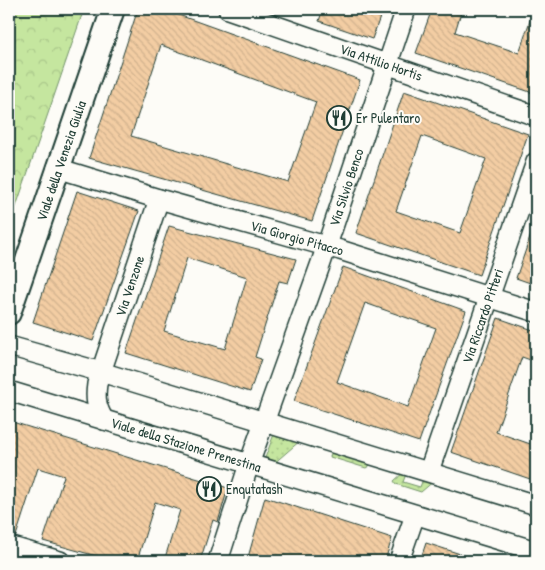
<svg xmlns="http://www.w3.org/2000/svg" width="545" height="570" font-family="'Patrick Hand',sans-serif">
<defs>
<pattern id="grass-dots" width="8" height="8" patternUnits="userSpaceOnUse" patternTransform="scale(1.25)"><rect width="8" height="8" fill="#c5e69f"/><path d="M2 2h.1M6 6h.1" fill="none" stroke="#a9c68a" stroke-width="1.8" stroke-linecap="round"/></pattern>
<pattern id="park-crowns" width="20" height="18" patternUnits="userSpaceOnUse" patternTransform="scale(1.25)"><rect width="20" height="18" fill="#c5e69f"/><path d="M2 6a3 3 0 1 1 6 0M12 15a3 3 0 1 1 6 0" fill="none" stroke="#a9c68a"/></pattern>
<pattern id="building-back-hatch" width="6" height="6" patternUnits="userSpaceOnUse" patternTransform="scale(1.25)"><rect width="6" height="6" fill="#f3cda3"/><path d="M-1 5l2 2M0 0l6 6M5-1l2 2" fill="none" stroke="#d0b18d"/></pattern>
</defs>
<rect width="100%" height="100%" fill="#fdfcf7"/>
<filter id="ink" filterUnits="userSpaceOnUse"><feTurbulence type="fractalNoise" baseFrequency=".02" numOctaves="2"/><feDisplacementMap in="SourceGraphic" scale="10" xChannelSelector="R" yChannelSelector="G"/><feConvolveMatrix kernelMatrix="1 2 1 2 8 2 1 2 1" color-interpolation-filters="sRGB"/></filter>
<g filter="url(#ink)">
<path fill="url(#grass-dots)" stroke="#72926a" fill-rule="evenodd" d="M 274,434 L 301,440 L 272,465 L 265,458 Z
M 332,450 L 372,464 L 366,468 L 330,457 Z
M 404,472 L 435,480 L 421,492 L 396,484 L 394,481 ZM 406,474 L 423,479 L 420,487 L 403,482 Z"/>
<path fill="url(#park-crowns)" stroke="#72926a" d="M 9,9 L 84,9 L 9,227 Z"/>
<path fill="url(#building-back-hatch)" stroke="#1f3d34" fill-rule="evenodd" d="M 138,9 L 162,9 L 360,80 L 312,221 L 89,158 ZM 161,45 L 316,102 L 288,182 L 131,136 Z
M 323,9 L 383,9 L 372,39 L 319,21 Z
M 432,9 L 462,9 L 455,32 L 519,53 L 534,9 L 536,10 L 536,94 L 416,53 Z
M 404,91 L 528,134 L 479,275 L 356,233 ZM 422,136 L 486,159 L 460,233 L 396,211 Z
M 77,191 L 139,211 L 93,341 L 33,322 Z
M 169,226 L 296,259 L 288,283 L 279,281 L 255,357 L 261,359 L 250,392 L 126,353 ZM 187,258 L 247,277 L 225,349 L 164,331 Z
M 534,226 L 536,227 L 536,285 L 516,278 Z
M 343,267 L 466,311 L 419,442 L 294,401 ZM 365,303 L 436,328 L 408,407 L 337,382 Z
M 498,318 L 536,331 L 536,362 L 522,357 L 496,432 L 536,446 L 536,481 L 451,452 Z
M 9,421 L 228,488 L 218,522 L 213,520 L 200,561 L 164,561 L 180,510 L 155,502 L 137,561 L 114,561 L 43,541 L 64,476 L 38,468 L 16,536 L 9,535 Z
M 265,497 L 392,538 L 385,561 L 247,561 Z
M 426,543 L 473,558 L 473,561 L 420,561 Z"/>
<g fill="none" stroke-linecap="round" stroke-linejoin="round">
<defs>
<g id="minor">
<path id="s1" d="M 228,9 L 536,116"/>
<path id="s2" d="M 57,168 L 159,199 L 340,250 L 536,312"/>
<path d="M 9,346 L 101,372 L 536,505"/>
<path id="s3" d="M 9,391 L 536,551"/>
<path id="s4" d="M 104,420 C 96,407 95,398 97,384 L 159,199"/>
<path id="s5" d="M 429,471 L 536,162"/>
<path d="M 9,546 L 60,561"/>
<path id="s6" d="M 218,561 L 249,464 L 321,263 L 406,9"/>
<path d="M 399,561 L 415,515"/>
</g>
<g id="tertiary">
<path id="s7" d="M 9,313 L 113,9"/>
</g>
</defs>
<use href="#minor" stroke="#1f3d34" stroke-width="22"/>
<use href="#tertiary" stroke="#1f3d34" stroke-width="26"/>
<use href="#minor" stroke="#fdfcf7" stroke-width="19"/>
<use href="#tertiary" stroke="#fdfcf7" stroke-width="22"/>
</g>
</g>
<defs>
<symbol id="restaurant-ring" viewBox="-11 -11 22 22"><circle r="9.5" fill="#fdfcf7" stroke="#1f3d34" stroke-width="1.5"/><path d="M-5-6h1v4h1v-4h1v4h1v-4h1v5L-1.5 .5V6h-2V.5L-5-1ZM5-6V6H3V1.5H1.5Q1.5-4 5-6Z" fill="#1f3d34"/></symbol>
</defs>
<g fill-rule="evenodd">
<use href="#restaurant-ring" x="325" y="104" width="28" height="28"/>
<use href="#restaurant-ring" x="195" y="475" width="28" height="28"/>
</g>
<g text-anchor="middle" stroke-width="4" stroke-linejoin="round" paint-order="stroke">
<g font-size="14" fill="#1f3d34" stroke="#fdfcf7">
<text dy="5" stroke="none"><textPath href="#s1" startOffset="162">Via Attilio Hortis</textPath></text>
<text dy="5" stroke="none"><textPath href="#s7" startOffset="161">Viale della Venezia Giulia</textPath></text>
<text dy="5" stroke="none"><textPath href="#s6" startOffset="395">Via Silvio Benco</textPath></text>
<text dy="5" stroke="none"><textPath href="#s2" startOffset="250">Via Giorgio Pitacco</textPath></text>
<text dy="5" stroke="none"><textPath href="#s4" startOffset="141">Via Venzone</textPath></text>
<text dy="5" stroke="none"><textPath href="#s5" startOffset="164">Via Riccardo Pitteri</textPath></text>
<text dy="5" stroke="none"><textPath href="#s3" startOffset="185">Viale della Stazione Prenestina</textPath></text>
</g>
<g font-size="14" fill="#1f3d34" stroke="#fdfcf7" text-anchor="start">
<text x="356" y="123">Er Pulentaro</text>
<text x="226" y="494">Enqutatash</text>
</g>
</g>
<rect width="545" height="570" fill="none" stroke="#fdfcf7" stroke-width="30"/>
<rect x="15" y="15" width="515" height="540" fill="none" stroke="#1f3d34" stroke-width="2" filter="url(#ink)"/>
</svg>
